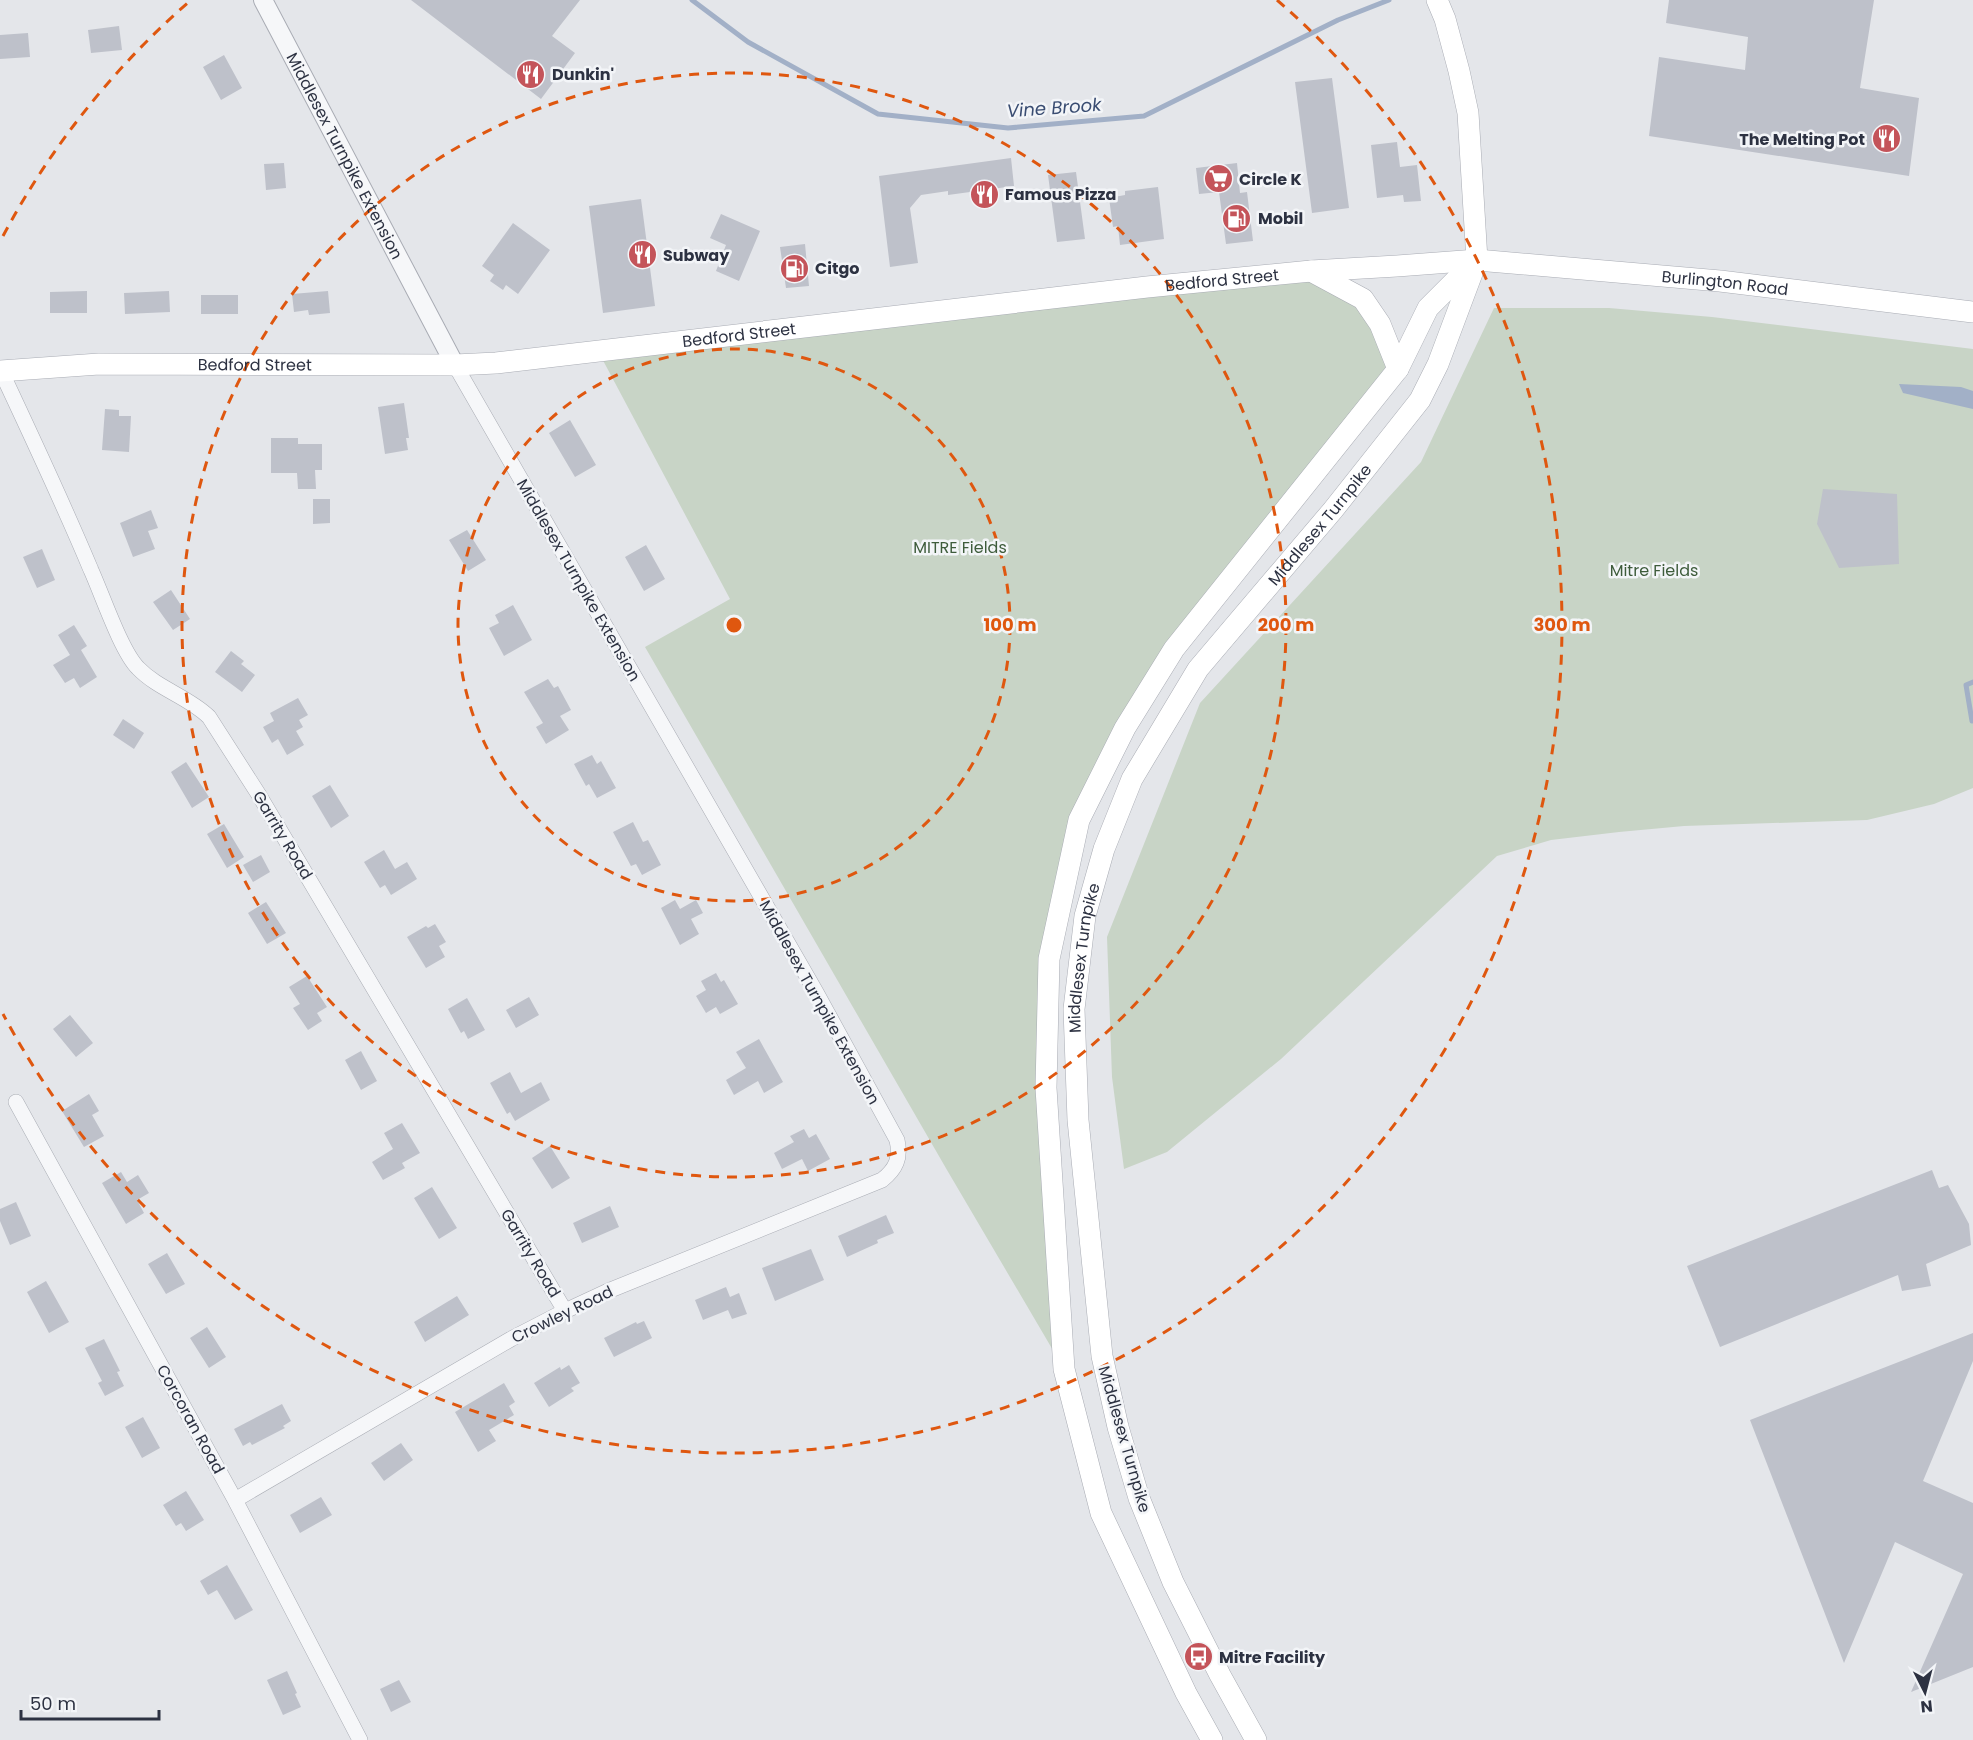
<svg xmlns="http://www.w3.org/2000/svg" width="1973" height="1740" font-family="Poppins,sans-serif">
<rect width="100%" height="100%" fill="#e4e6ea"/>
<path fill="#c8d4c6" d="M 1311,271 L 1363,299 L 1398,369 L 1174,649 L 1079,820 L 1049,959 L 1064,1369 L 947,1170 L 645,647 L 730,599 L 598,351 Z
M 1494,308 L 1609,308 L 1712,317 L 1973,349 L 1973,788 L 1934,804 L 1867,820 L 1684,826 L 1619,832 L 1551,840 L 1497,856 L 1281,1059 L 1167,1152 L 1124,1169 L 1112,1077 L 1107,937 L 1200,703 L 1421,462 Z"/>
<path fill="#a2b0c7" d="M 1899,384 L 1961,387 L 1973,391 L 1973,409 L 1903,393 Z"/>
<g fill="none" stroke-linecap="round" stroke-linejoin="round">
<path stroke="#a2b0c7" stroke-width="5" d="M 692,0 L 748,42 L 878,114 L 1008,128 L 1144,116 L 1338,20 L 1389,0
M 1972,721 L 1966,685 L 1973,682"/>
</g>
<path fill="#bec1ca" d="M 411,0 L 580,0 L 552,36 L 575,53 L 541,99 Z
M 1669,0 L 1874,0 L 1860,88 L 1919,98 L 1909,176 L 1649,136 L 1659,57 L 1745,70 L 1748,37 L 1666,23 Z
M 119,26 L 122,50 L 91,53 L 88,30 Z
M 28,33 L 30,57 L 0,59 L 0,35 Z
M 224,55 L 242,88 L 221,100 L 203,67 Z
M 1332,78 L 1349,208 L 1312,213 L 1295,82 Z
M 1397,142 L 1400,167 L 1417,165 L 1421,201 L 1404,202 L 1403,195 L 1377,198 L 1371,145 Z
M 1011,158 L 1014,186 L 948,195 L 948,191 L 921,195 L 910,208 L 918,263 L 890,267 L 879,176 Z
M 284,163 L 286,188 L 266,190 L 264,164 Z
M 1237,163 L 1240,193 L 1247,192 L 1253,241 L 1226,244 L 1219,192 L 1199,194 L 1196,168 Z
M 1076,172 L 1085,239 L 1057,242 L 1048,175 Z
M 1158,187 L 1164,239 L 1120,245 L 1118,226 L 1113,227 L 1109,198 L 1125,195 L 1125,191 Z
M 641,199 L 655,306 L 603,313 L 589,206 Z
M 721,214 L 760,231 L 739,281 L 716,271 L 726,245 L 710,238 Z
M 513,223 L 550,250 L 518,294 L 506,285 L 503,290 L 490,281 L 494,275 L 482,266 Z
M 805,244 L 809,286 L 786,288 L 780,247 Z
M 87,291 L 87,313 L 50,313 L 50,292 Z
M 169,291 L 170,312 L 125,314 L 124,293 Z
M 328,291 L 330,313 L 309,315 L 308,310 L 294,312 L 292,294 Z
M 201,295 L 238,295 L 238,314 L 201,314 Z
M 404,403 L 409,438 L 406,438 L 408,450 L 385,454 L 378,407 Z
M 105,409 L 119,410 L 119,416 L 131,416 L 129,452 L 102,450 Z
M 570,420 L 596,465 L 575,477 L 549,433 Z
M 271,438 L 298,438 L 298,444 L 322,444 L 322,470 L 315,470 L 316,489 L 298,489 L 297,473 L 271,473 Z
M 1823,489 L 1897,494 L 1899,564 L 1839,568 L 1817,524 Z
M 313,499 L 330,499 L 330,523 L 313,524 Z
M 151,510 L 158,528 L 148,531 L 155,549 L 133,557 L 120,523 Z
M 467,530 L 486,560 L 468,571 L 449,540 Z
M 646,545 L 665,579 L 644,591 L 625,557 Z
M 42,549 L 55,580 L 37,588 L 23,557 Z
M 171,590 L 190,619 L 173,630 L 153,602 Z
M 513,605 L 532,640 L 504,656 L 489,628 L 499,623 L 495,615 Z
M 74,625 L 87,646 L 81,650 L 97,677 L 80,688 L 74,678 L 65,683 L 53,665 L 70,655 L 58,635 Z
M 231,651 L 244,661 L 241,664 L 255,675 L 242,692 L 215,672 Z
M 548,679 L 554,688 L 558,686 L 571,710 L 560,716 L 569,730 L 546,744 L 536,727 L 543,723 L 524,692 Z
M 298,698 L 308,715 L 299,720 L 303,727 L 296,731 L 304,745 L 287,755 L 278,739 L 272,743 L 263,727 L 274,721 L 270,713 Z
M 123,719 L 144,733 L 134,749 L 113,735 Z
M 592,755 L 597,764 L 601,761 L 616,788 L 597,798 L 589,784 L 586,786 L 574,764 Z
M 186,762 L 209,797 L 192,808 L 171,772 Z
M 330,785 L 349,816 L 331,828 L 312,796 Z
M 633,822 L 643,842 L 648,840 L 661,865 L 642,875 L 636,864 L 631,866 L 613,832 Z
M 224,824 L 244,857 L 227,868 L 207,834 Z
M 384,850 L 395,869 L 407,862 L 417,879 L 391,895 L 385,885 L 380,888 L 364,862 Z
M 261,855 L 270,872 L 253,882 L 243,865 Z
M 675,900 L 680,909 L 696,900 L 703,913 L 691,919 L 699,934 L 680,945 L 661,908 Z
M 266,902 L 286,933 L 267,944 L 248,913 Z
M 435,924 L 446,942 L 439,946 L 445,957 L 426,968 L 407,937 L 426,926 L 428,928 Z
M 716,973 L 721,982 L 724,980 L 738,1004 L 720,1014 L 716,1007 L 706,1013 L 696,996 L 706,990 L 701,981 Z
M 307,976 L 327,1007 L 317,1013 L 322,1021 L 308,1030 L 293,1008 L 300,1004 L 289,987 Z
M 529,997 L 539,1015 L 516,1028 L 506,1010 Z
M 467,998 L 485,1030 L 468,1039 L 464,1031 L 461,1033 L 448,1009 Z
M 70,1015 L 93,1043 L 76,1057 L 53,1029 Z
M 759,1039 L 783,1082 L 764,1093 L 758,1081 L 734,1095 L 726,1080 L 746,1068 L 736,1052 Z
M 361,1051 L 377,1081 L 361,1090 L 345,1060 Z
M 510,1072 L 521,1093 L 541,1082 L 550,1100 L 515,1121 L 510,1112 L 507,1114 L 490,1083 Z
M 89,1094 L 99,1111 L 92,1115 L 104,1136 L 84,1147 L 62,1111 Z
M 402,1123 L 420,1153 L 402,1163 L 405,1168 L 383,1180 L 372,1162 L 393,1149 L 384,1133 Z
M 804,1129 L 809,1138 L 816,1134 L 830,1159 L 808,1171 L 802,1159 L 782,1169 L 774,1153 L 794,1142 L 790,1136 Z
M 550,1146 L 570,1178 L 552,1189 L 532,1158 Z
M 1932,1170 L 1939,1188 L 1948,1185 L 1969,1224 L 1971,1245 L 1926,1264 L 1931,1286 L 1902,1291 L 1898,1275 L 1720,1347 L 1687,1266 Z
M 121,1172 L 127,1182 L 138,1175 L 149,1193 L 137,1200 L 144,1213 L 126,1224 L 102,1183 Z
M 432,1187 L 457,1228 L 439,1239 L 414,1198 Z
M 16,1202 L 31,1236 L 10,1245 L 0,1221 L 0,1209 Z
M 610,1206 L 619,1227 L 582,1243 L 573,1223 Z
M 886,1215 L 894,1233 L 877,1240 L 878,1243 L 847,1257 L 838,1236 Z
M 811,1249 L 824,1280 L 775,1301 L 762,1268 Z
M 167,1253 L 185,1284 L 166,1294 L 148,1264 Z
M 46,1281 L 69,1322 L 49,1333 L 27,1292 Z
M 726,1287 L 730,1297 L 739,1293 L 747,1314 L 732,1319 L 728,1310 L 703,1320 L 695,1300 Z
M 457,1296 L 469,1315 L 425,1342 L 414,1322 Z
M 644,1321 L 652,1338 L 614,1357 L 604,1338 L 636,1322 L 637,1324 Z
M 207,1327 L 226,1357 L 209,1368 L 190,1338 Z
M 1973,1333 L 1973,1361 L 1923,1481 L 1973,1503 L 1973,1667 L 1911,1692 L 1963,1574 L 1895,1542 L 1844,1663 L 1750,1420 Z
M 104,1339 L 120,1371 L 117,1372 L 124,1386 L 105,1396 L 98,1383 L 102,1381 L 85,1348 Z
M 569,1365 L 580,1383 L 571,1388 L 574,1391 L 549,1407 L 534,1383 L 560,1367 L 561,1370 Z
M 504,1383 L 515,1402 L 509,1406 L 514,1415 L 489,1430 L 496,1441 L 478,1452 L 455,1412 Z
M 282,1404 L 291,1421 L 283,1426 L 285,1428 L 252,1445 L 250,1442 L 243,1446 L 234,1429 Z
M 143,1417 L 160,1448 L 142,1458 L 125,1427 Z
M 401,1443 L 413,1460 L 384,1481 L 371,1463 Z
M 186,1491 L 204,1520 L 186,1531 L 181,1523 L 176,1526 L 163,1505 Z
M 321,1497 L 332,1515 L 300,1533 L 290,1515 Z
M 227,1565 L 253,1610 L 235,1620 L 217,1590 L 208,1595 L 200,1581 Z
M 287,1671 L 297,1693 L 295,1694 L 301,1707 L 283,1715 L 267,1680 Z
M 399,1680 L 411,1702 L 391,1712 L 380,1689 Z"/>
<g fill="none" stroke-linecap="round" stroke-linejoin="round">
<defs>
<path id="minor" d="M 1,371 C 32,437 63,503 91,570 C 102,594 121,651 138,668 C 158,689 189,697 209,717 L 259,795 L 565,1311
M 16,1102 L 235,1500 L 360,1740
M 235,1500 L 511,1339 L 565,1311 L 608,1291 L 882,1180 C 896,1169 901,1158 897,1140 L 816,992 L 455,365"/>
<g id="tertiary">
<path id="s1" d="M 263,0 L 455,365"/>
</g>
<g id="secondary">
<path d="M 1311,271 L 1363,299 L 1380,324 L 1398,369"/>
<path id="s2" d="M 0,371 L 99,364 L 455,365 L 496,363 L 1147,287 L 1311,271 L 1397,266 L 1477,260 L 1720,281 L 1973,312"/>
<path d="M 1212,1740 L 1186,1693 L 1101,1513 L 1064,1369 L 1046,1088 L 1049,959 L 1079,820 L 1125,728 L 1174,649 L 1398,369 L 1428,308 L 1470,266"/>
<path id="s3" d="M 1256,1740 L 1220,1675 L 1173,1582 L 1139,1498 L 1118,1427 L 1102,1356 L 1078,1120 L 1074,1009 L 1085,916 L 1104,849 L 1132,779 L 1198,669 L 1333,510 L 1420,400 L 1438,364 L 1477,260 L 1468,113 L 1459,71 L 1445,19 L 1437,0"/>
</g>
</defs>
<use href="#minor" stroke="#a9acb4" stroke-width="16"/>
<use href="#tertiary" stroke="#a9acb4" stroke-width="20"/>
<use href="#secondary" stroke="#a9acb4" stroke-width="22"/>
<use href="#minor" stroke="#f6f7f9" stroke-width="15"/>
<use href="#tertiary" stroke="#f6f7f9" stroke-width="18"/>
<use href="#secondary" stroke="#fff" stroke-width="21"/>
</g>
<g fill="none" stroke="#df570f" stroke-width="3" stroke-dasharray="10 8">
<circle cx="734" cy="625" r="276"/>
<circle cx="734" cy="625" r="552"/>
<path d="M3 236A828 828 0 0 1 191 0M1277 0A828 828 0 1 1 3 1014"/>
</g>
<defs>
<symbol id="restaurant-disc" viewBox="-11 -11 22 22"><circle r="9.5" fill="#c4545a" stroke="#f3f5f8"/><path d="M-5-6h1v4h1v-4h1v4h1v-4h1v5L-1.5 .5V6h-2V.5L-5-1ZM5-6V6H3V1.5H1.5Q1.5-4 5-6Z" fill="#fff"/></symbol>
<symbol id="supermarket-disc" viewBox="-11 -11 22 22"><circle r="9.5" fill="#c4545a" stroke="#f3f5f8"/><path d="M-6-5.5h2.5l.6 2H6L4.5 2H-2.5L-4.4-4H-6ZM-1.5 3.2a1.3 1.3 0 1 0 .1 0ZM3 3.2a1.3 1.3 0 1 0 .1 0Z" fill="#fff"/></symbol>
<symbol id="fuel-disc" viewBox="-11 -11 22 22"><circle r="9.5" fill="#c4545a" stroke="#f3f5f8"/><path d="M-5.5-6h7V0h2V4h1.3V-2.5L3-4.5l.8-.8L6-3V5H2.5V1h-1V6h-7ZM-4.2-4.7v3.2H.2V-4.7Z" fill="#fff"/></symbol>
<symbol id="bus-disc" viewBox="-11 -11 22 22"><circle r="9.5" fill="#c4545a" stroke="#f3f5f8"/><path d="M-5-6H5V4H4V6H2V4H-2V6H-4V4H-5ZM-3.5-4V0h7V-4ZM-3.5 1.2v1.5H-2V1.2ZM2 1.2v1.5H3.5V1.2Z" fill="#fff"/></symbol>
</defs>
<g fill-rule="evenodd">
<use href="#restaurant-disc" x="514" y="58" width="33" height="33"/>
<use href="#restaurant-disc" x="1870" y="122" width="33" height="33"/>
<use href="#supermarket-disc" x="1202" y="162" width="33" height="33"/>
<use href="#restaurant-disc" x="968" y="178" width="33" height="33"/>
<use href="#fuel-disc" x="1220" y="202" width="33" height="33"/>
<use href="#restaurant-disc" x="626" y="238" width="33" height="33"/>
<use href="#fuel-disc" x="778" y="252" width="33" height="33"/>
<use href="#bus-disc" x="1182" y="1640" width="33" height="33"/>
</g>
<g text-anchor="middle" stroke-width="5" stroke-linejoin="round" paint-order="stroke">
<g font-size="16" font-weight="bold" fill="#2d3242" stroke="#f3f5f8" text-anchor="start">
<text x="552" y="80">Dunkin'</text>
<text x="1865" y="145" text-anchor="end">The Melting Pot</text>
<text x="1239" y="185">Circle K</text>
<text x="1005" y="200">Famous Pizza</text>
<text x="1258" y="224">Mobil</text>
<text x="663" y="261">Subway</text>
<text x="815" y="274">Citgo</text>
<text x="1219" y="1663">Mitre Facility</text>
</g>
<g font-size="16" fill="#2d3242" stroke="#f3f5f8">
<text dy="6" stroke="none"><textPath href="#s1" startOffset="176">Middlesex Turnpike Extension</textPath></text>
<text dy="6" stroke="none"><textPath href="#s2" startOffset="1227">Bedford Street</textPath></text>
<text dy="6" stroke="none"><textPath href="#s2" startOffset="1732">Burlington Road</textPath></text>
<text dy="6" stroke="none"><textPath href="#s2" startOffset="741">Bedford Street</textPath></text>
<text dy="6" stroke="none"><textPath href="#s2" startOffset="255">Bedford Street</textPath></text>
<text dy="6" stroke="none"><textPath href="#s3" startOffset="1320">Middlesex Turnpike</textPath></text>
<text transform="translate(579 580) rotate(60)" y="6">Middlesex Turnpike Extension</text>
<text transform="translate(283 835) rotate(59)" y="6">Garrity Road</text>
<text dy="6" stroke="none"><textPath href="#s3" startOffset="816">Middlesex Turnpike</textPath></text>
<text transform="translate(820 1002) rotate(61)" y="6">Middlesex Turnpike Extension</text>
<text transform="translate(531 1253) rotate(59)" y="6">Garrity Road</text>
<text transform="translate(562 1314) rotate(-26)" y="6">Crowley Road</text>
<text transform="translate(191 1419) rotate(61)" y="6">Corcoran Road</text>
<text transform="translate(1125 1439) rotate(74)" y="6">Middlesex Turnpike</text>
</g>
<g font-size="16" fill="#3e5c3b" stroke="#f3f5f8">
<text x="960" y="553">MITRE Fields</text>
<text x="1654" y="576">Mitre Fields</text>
</g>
<g font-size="18" font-style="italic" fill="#3a4d72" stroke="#f3f5f8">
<text transform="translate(1054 108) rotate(-4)" y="6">Vine Brook</text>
</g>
</g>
<circle cx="734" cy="625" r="9" fill="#df570f" stroke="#f3f5f8" stroke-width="3"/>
<g font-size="18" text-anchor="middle" font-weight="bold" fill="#df570f" stroke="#f3f5f8" stroke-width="5" stroke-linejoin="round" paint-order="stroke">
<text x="1010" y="631">100 m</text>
<text x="1286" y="631">200 m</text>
<text x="1562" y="631">300 m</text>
</g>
<g transform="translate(1925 1692) rotate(174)" stroke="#f3f5f8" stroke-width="4.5" paint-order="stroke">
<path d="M0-4.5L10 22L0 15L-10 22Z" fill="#2d3242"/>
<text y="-9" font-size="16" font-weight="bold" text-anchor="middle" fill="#2d3242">N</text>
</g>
<path d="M21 1710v9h138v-9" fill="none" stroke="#2d3242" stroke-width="3"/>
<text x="30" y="1710" font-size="18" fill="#2d3242" stroke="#f3f5f8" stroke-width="4.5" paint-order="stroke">50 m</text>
</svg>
